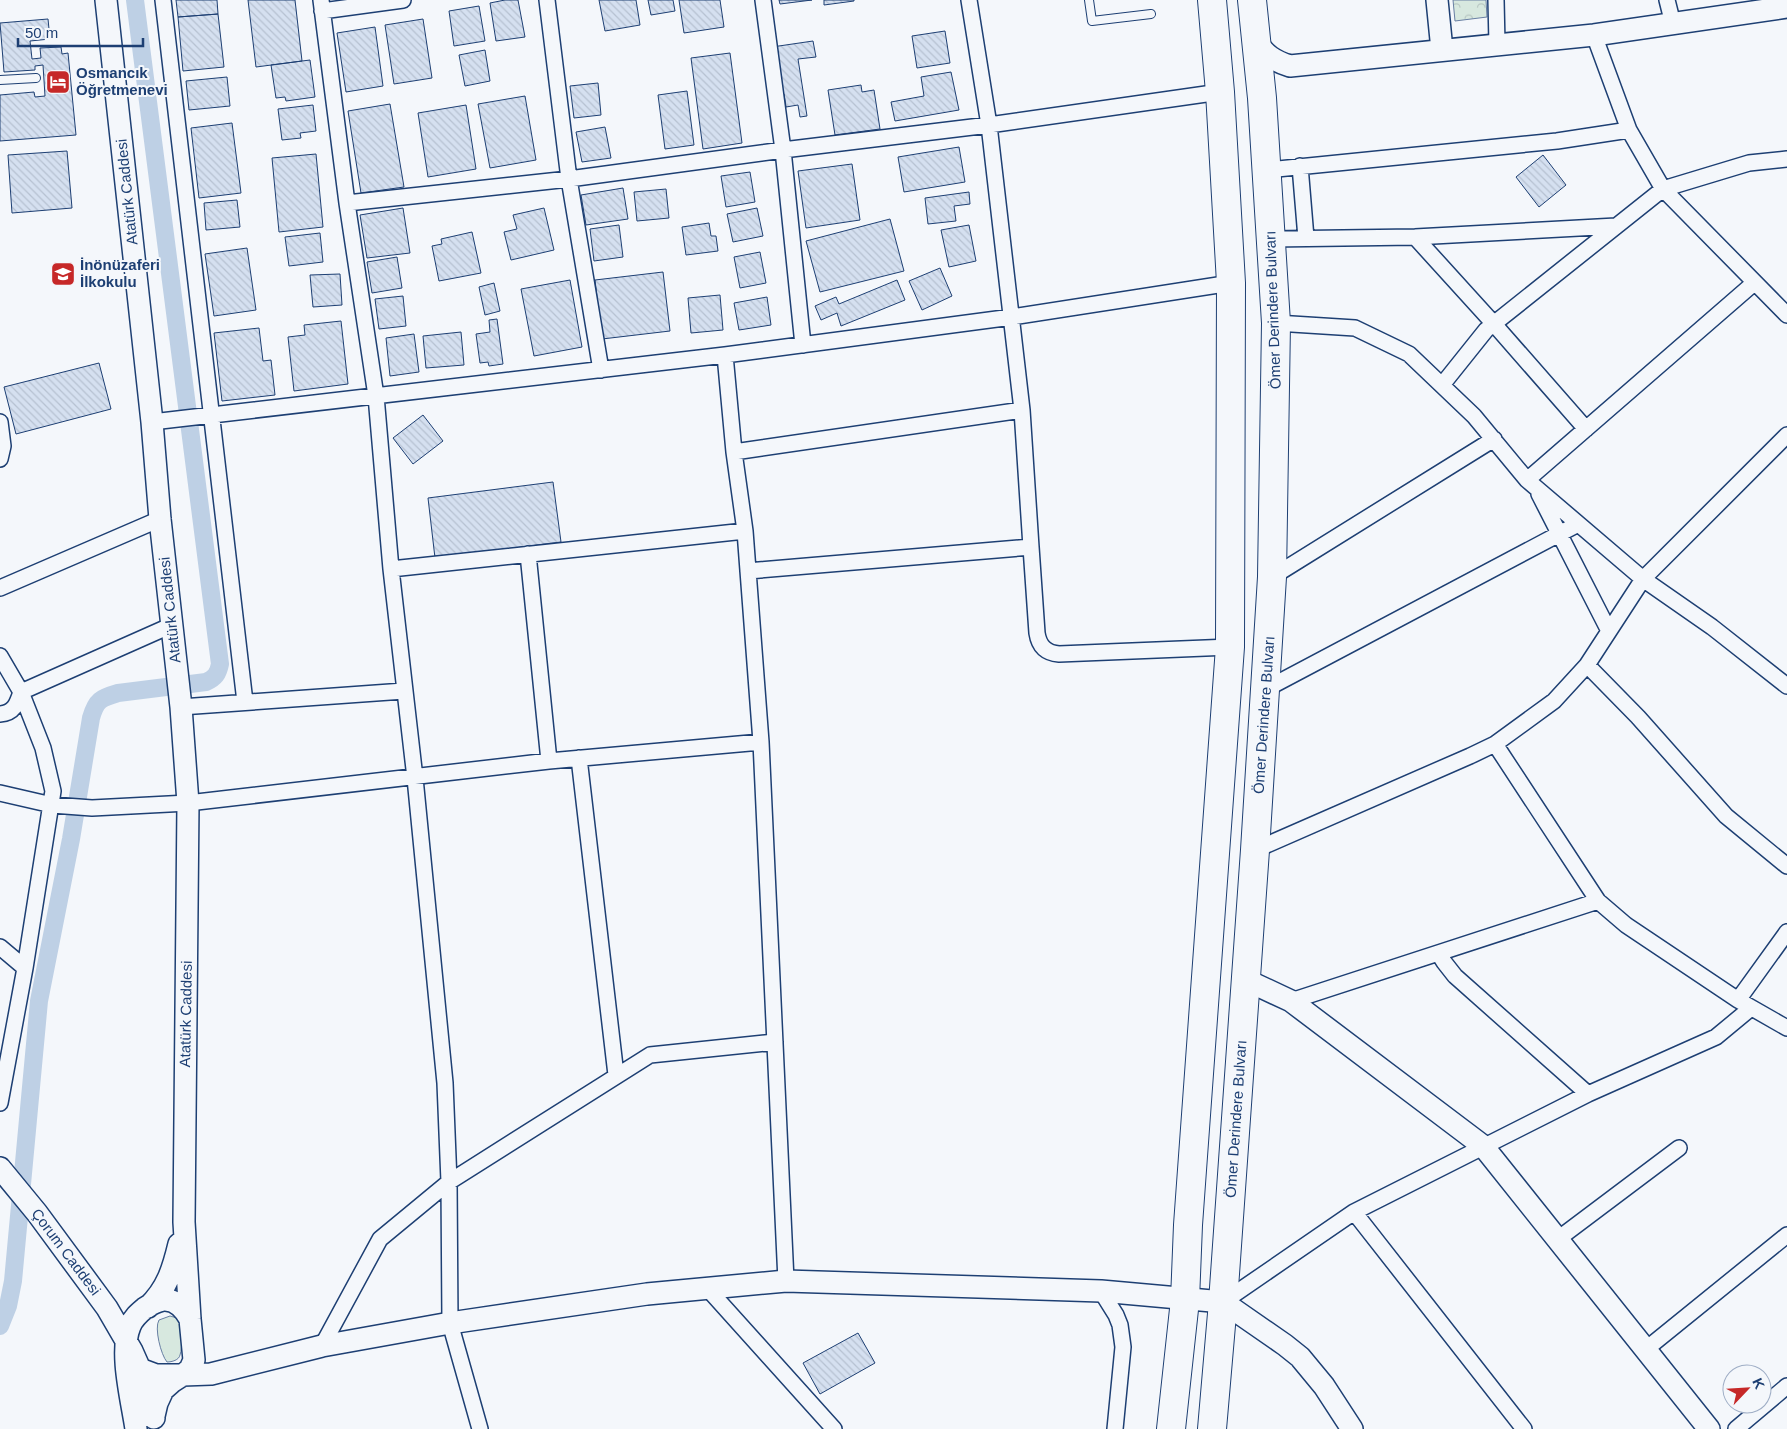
<svg xmlns="http://www.w3.org/2000/svg" width="1787" height="1429" font-family="Arial,sans-serif">
<defs>
<pattern id="park-crowns" width="20" height="18" patternUnits="userSpaceOnUse" patternTransform="scale(1.25)"><rect width="20" height="18" fill="#d7e8df"/><path d="M2 6a3 3 0 1 1 6 0M12 15a3 3 0 1 1 6 0" fill="none" stroke="#b8c8c3"/></pattern>
<pattern id="building-back-hatch" width="6" height="6" patternUnits="userSpaceOnUse" patternTransform="scale(1.25)"><rect width="6" height="6" fill="#d5e0f0"/><path d="M-1 5l2 2M0 0l6 6M5-1l2 2" fill="none" stroke="#b6c1d1"/></pattern>
</defs>
<rect width="100%" height="100%" fill="#f4f7fb"/>
<path fill="#d7e8df" stroke="#687fa3" d="M 170,1316 L 177,1318 C 181,1323 183,1348 180,1355 C 179,1360 172,1362 167,1362 C 161,1355 154,1328 159,1320 Z"/>
<path fill="url(#park-crowns)" stroke="#687fa3" d="M 1453,0 L 1486,0 L 1487,17 L 1455,21 Z"/>
<g fill="none" stroke-linecap="round" stroke-linejoin="round">
<path stroke="#bed0e5" stroke-width="18" d="M 0,1326 L 8,1306 L 13,1281 L 39,1001 L 71,839 L 91,718 C 96,700 101,698 118,693 L 206,682 C 215,678 218,674 220,664 L 135,0"/>
</g>
<path fill="url(#building-back-hatch)" stroke="#1d3f73" d="M 176,0 L 217,0 L 218,14 L 178,17 Z
M 248,0 L 295,0 L 302,61 L 256,67 Z
M 505,0 L 518,0 L 525,37 L 496,41 L 490,3 Z
M 599,0 L 636,0 L 640,25 L 605,31 Z
M 648,0 L 673,0 L 675,11 L 651,15 Z
M 679,0 L 720,0 L 724,27 L 684,33 Z
M 779,0 L 812,0 L 780,4 Z
M 824,0 L 854,0 L 854,1 L 824,5 Z
M 479,6 L 485,41 L 454,46 L 449,11 Z
M 218,14 L 224,67 L 183,71 L 178,17 Z
M 48,19 L 50,39 L 30,41 L 32,59 L 41,58 L 40,48 L 61,47 L 62,54 L 68,53 L 76,135 L 0,141 L 0,95 L 34,92 L 35,97 L 45,96 L 43,65 L 35,66 L 35,70 L 4,72 L 0,23 Z
M 423,19 L 432,78 L 394,84 L 385,25 Z
M 375,27 L 383,86 L 346,92 L 337,33 Z
M 945,31 L 950,63 L 917,68 L 912,36 Z
M 813,41 L 816,57 L 798,59 L 807,116 L 800,117 L 798,105 L 786,107 L 784,94 L 779,95 L 772,47 Z
M 485,50 L 490,81 L 465,86 L 459,55 Z
M 730,53 L 742,143 L 703,149 L 691,58 Z
M 310,60 L 315,97 L 286,101 L 285,97 L 276,98 L 271,65 Z
M 951,72 L 959,110 L 895,121 L 891,102 L 924,96 L 921,77 Z
M 227,77 L 230,106 L 189,110 L 186,81 Z
M 598,83 L 601,115 L 574,118 L 570,86 Z
M 861,85 L 862,92 L 874,90 L 880,129 L 835,135 L 828,90 Z
M 687,91 L 694,145 L 665,149 L 658,95 Z
M 525,96 L 536,160 L 490,168 L 478,104 Z
M 390,104 L 404,187 L 361,193 L 348,111 Z
M 313,105 L 316,131 L 300,133 L 301,138 L 282,140 L 278,109 Z
M 466,105 L 476,169 L 428,177 L 418,113 Z
M 232,123 L 241,193 L 199,198 L 191,128 Z
M 605,127 L 611,158 L 582,162 L 576,132 Z
M 959,147 L 965,182 L 904,192 L 898,157 Z
M 67,151 L 72,208 L 12,213 L 8,155 Z
M 316,154 L 323,227 L 279,232 L 272,158 Z
M 1543,155 L 1566,185 L 1539,207 L 1516,177 Z
M 852,164 L 860,220 L 806,228 L 798,171 Z
M 750,172 L 755,202 L 726,207 L 721,176 Z
M 623,188 L 628,219 L 586,225 L 581,195 Z
M 666,189 L 669,218 L 637,221 L 634,192 Z
M 969,192 L 970,204 L 954,206 L 956,221 L 928,224 L 925,198 Z
M 237,200 L 240,227 L 206,230 L 204,203 Z
M 403,208 L 410,253 L 367,258 L 360,215 Z
M 544,208 L 554,250 L 511,260 L 504,232 L 517,229 L 513,215 Z
M 757,208 L 763,236 L 733,242 L 727,214 Z
M 890,219 L 904,271 L 820,292 L 806,241 Z
M 709,223 L 711,236 L 716,236 L 718,251 L 686,255 L 682,227 Z
M 619,225 L 623,257 L 594,261 L 590,229 Z
M 969,225 L 976,261 L 949,267 L 941,230 Z
M 472,232 L 481,273 L 439,281 L 432,246 L 442,244 L 441,239 Z
M 320,233 L 323,262 L 289,266 L 285,237 Z
M 247,248 L 256,310 L 214,316 L 205,254 Z
M 760,252 L 766,283 L 740,288 L 734,257 Z
M 397,257 L 402,288 L 372,293 L 367,262 Z
M 940,268 L 952,296 L 922,310 L 909,281 Z
M 663,272 L 670,331 L 602,339 L 595,280 Z
M 340,274 L 342,305 L 313,307 L 310,275 Z
M 570,280 L 582,347 L 534,356 L 521,289 Z
M 897,280 L 905,300 L 841,326 L 837,313 L 821,320 L 815,306 L 836,297 L 839,304 Z
M 494,283 L 500,311 L 485,315 L 479,287 Z
M 720,295 L 723,330 L 691,333 L 688,298 Z
M 403,296 L 406,326 L 379,329 L 375,299 Z
M 767,297 L 771,325 L 739,330 L 734,303 Z
M 497,319 L 503,364 L 489,366 L 488,362 L 480,363 L 476,334 L 490,332 L 489,320 Z
M 341,321 L 348,384 L 294,391 L 288,337 L 305,335 L 304,325 Z
M 259,328 L 263,361 L 271,360 L 275,395 L 222,401 L 214,333 Z
M 461,332 L 464,365 L 426,368 L 423,336 Z
M 414,334 L 419,372 L 390,376 L 386,338 Z
M 99,363 L 111,409 L 16,434 L 4,387 Z
M 423,415 L 443,441 L 413,464 L 393,438 Z
M 553,482 L 561,542 L 435,558 L 428,498 Z
M 858,1333 L 875,1363 L 820,1394 L 803,1363 Z"/>
<g fill="none" stroke-linecap="round" stroke-linejoin="round">
<defs>
<path id="lane" d="M 1089,0 L 1092,21 L 1151,14
M 0,80 L 36,78"/>
<path id="street" d="M 163,0 L 245,702
M 321,0 L 347,203 L 376,396 L 391,569 L 415,778 L 445,1083 L 449,1182 L 450,1323 L 480,1429
M 547,0 L 569,179 L 601,370
M 763,0 L 783,150 L 803,345
M 1496,0 L 1497,44
M 1667,0 L 1673,24
M 322,11 L 403,0
M 1594,35 L 1629,130 L 1663,189 L 1787,315
M 1300,166 L 1306,238
M 1267,170 L 1557,141 L 1629,130
M 347,203 L 569,179 L 783,150 L 989,125 L 1220,92
M 1415,237 L 1494,324 L 1586,429
M 1271,239 L 1415,237 L 1616,226
M 1276,323 L 1355,328 L 1409,354 L 1474,416 L 1527,480 L 1643,579 L 1712,627 L 1787,686
M 725,355 L 734,452 L 745,531 L 761,742 L 786,1281
M 1442,385 L 1486,330 L 1663,189 L 1749,163 L 1787,159
M 0,422 L 3,446 L 0,459
M 152,422 L 725,355 L 1012,317 L 1231,283
M 734,452 L 1022,410
M 1527,480 L 1754,283
M 1539,494 L 1609,631
M 1031,547 L 1037,633 C 1039,646 1046,653 1059,654 L 1230,647
M 528,554 L 549,761
M 391,569 L 745,531
M 748,571 L 1031,547 L 1022,410 L 989,125 L 969,0
M 1272,577 L 1494,439
M 0,588 L 160,519
M 0,656 L 21,692 L 43,748 L 53,791 L 25,968 L 0,1103
M 1587,665 L 1638,717 L 1726,816 L 1787,866
M 1266,689 L 1578,524
M 181,707 L 404,691
M 0,714 C 14,713 17,704 21,692 L 172,625
M 1495,744 L 1598,901
M 579,758 L 616,1075
M 0,793 L 52,805 L 92,808 L 188,803 L 549,761 L 761,742
M 1255,850 L 1470,756 L 1495,744 L 1554,701 L 1587,665 L 1643,579 L 1787,435
M 0,947 L 25,968
M 1439,954 L 1444,962 L 1455,976 L 1588,1094
M 1738,1000 L 1787,932
M 1291,1001 L 1598,901 L 1626,925 L 1738,1000 L 1787,1028
M 1354,1212 L 1524,1429
M 1558,1239 L 1679,1148
M 708,1289 L 834,1429
M 1101,1291 L 1116,1315 L 1120,1325 L 1123,1347 L 1115,1429
M 1223,1302 L 1354,1212 L 1588,1094 L 1716,1037 L 1751,1008
M 322,1346 L 380,1239 L 449,1182 L 650,1055 L 775,1042
M 1645,1350 L 1787,1235
M 1736,1429 L 1787,1386"/>
<path id="secondary" d="M 106,0 L 152,422 L 160,519 L 181,707 L 188,803 L 184,1222 L 190,1319 L 194,1360 L 190,1369 L 183,1375 L 156,1375 L 140,1369
M 1437,0 L 1442,50
M 1256,41 C 1265,55 1274,61 1290,66 L 1594,35 L 1787,7
M 1246,980 L 1291,1001 L 1483,1146 L 1709,1429
M 0,1168 L 37,1213 L 107,1308 L 132,1351 L 140,1369 L 154,1418
M 148,1307 C 167,1289 173,1269 179,1244
M 154,1416 L 157,1403 L 163,1390 L 172,1382 L 183,1375 L 211,1374 L 322,1346 L 450,1323 L 647,1294 L 786,1281 L 1101,1291 L 1223,1302 L 1285,1345 L 1300,1357 L 1324,1386 L 1352,1429
M 136,1429 C 132,1401 119,1352 130,1326 C 133,1318 139,1313 145,1308 C 151,1304 156,1301 163,1300 C 175,1299 184,1308 190,1319"/>
<path id="highway" d="M 1171,1429 L 1185,1300 L 1188,1225 L 1230,647 L 1231,283 L 1220,92 L 1212,0
M 1212,1429 L 1223,1302 L 1255,850 L 1272,577 L 1276,323 L 1262,98 L 1252,0"/>
</defs>
<use href="#lane" stroke="#1d3f73" stroke-width="10"/>
<use href="#street" stroke="#1d3f73" stroke-width="18"/>
<use href="#secondary" stroke="#1d3f73" stroke-width="24"/>
<use href="#highway" stroke="#1d3f73" stroke-width="30"/>
<use href="#lane" stroke="#f4f7fb" stroke-width="8"/>
<use href="#street" stroke="#f4f7fb" stroke-width="15"/>
<use href="#secondary" stroke="#f4f7fb" stroke-width="21"/>
<use href="#highway" stroke="#f4f7fb" stroke-width="28"/>
</g>
<defs>
<symbol id="hotel-square" viewBox="-11 -11 22 22"><rect x="-9" y="-9" width="18" height="18" rx="4" fill="#c62828" stroke="#f4f7fb"/><path d="M-6-4.5h1.5V1H6V5H4.5V3h-9V5H-6ZM-4 0a1.8 1.8 0 1 1 3.6 0ZM.5 0V-2.5h3Q6-2.5 6 0Z" fill="#fff"/></symbol>
<symbol id="school-square" viewBox="-11 -11 22 22"><rect x="-9" y="-9" width="18" height="18" rx="4" fill="#c62828" stroke="#f4f7fb"/><path d="M0-5L7-2L0 1L-7-2ZM-4 1L0 2.5L4 1V4Q0 6-4 4Z" fill="#fff"/></symbol>
</defs>
<g fill-rule="evenodd">
<use href="#hotel-square" x="44" y="68" width="28" height="28"/>
<use href="#school-square" x="49" y="260" width="28" height="28"/>
</g>
<g text-anchor="middle" stroke-width="4" stroke-linejoin="round" paint-order="stroke">
<g font-size="15" font-weight="bold" fill="#1d3f73" stroke="#f4f7fb" text-anchor="start">
<text x="76" y="78">Osmancık<tspan x="76" dy="17">Öğretmenevi</tspan></text>
<text x="80" y="270">İnönüzaferi<tspan x="80" dy="17">İlkokulu</tspan></text>
</g>
<g font-size="15" fill="#1d3f73" stroke="#f4f7fb">
<text transform="translate(127 192) rotate(-96)" y="5">Atatürk Caddesi</text>
<text transform="translate(1273 310) rotate(-92)" y="5">Ömer Derindere Bulvarı</text>
<text transform="translate(170 610) rotate(-96)" y="5">Atatürk Caddesi</text>
<text transform="translate(1264 715) rotate(-86)" y="5">Ömer Derindere Bulvarı</text>
<text transform="translate(186 1014) rotate(-89)" y="5">Atatürk Caddesi</text>
<text transform="translate(1236 1119) rotate(-86)" y="5">Ömer Derindere Bulvarı</text>
<text transform="translate(66 1252) rotate(53)" y="5">Çorum Caddesi</text>
</g>
</g>
<g transform="translate(1747 1389) rotate(65)"><circle r="24" fill="#f4f7fb" stroke="#9eadc5"/>
<path d="M0-4L9 19L0 12L-9 19Z" fill="#c62828"/>
<text y="-8" font-size="14" font-weight="bold" text-anchor="middle" fill="#1d3f73">K</text>
</g>
<path d="M18 38v8h125v-8" fill="none" stroke="#1d3f73" stroke-width="2.5"/>
<text x="25" y="38" font-size="15" fill="#1d3f73" stroke="#f4f7fb" stroke-width="4" paint-order="stroke">50 m</text>
</svg>
